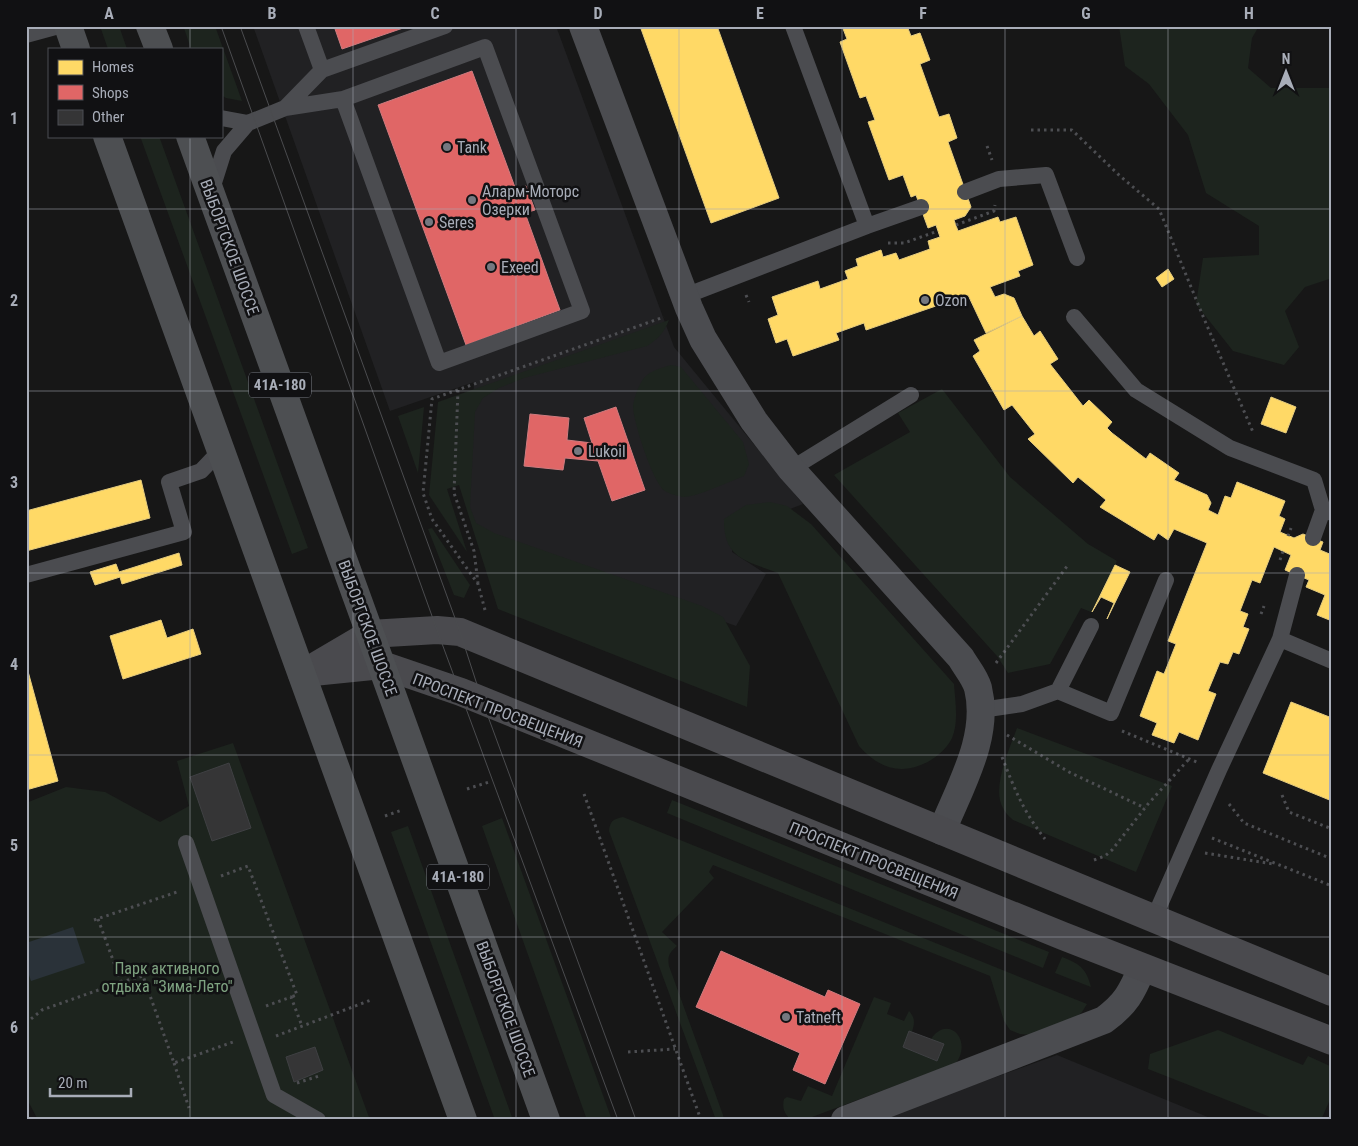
<svg xmlns="http://www.w3.org/2000/svg" width="1358" height="1146" font-family="'Roboto Condensed',sans-serif">
<rect width="100%" height="100%" fill="#171717"/>
<path fill="#212123" d="M 253,26 L 556,26 L 674,347 L 803,504 L 733,531 L 732,552 L 766,574 L 736,626 L 492,536 L 474,527 L 468,508 L 474,382 L 390,411 Z
M 1057,1055 L 1215,1120 L 876,1120 Z"/>
<path fill="#1d241e" d="M 100,26 L 119,26 L 127,49 L 108,49 Z
M 188,26 L 215,26 L 242,101 L 226,98 L 221,95 L 221,49 L 191,49 L 184,28 Z
M 1119,26 L 1259,26 L 1252,38 L 1248,68 L 1271,88 L 1332,88 L 1332,278 L 1305,287 L 1285,311 L 1299,347 L 1284,365 L 1233,351 L 1196,304 L 1203,258 L 1259,255 L 1259,226 L 1206,193 L 1188,135 L 1149,84 L 1125,66 Z
M 140,136 L 159,136 L 308,548 L 292,554 Z
M 669,320 C 664,333 658,339 647,346 L 524,378 L 499,388 L 483,398 L 475,412 L 470,507 L 476,523 L 494,533 L 702,606 L 723,617 L 750,666 L 747,707 L 498,609 L 459,485 L 447,489 L 467,552 L 429,495 L 438,402 Z
M 671,365 L 681,367 L 743,442 L 749,464 L 744,476 C 731,481 694,498 683,497 C 679,496 669,494 665,491 C 653,483 633,421 633,406 C 634,398 639,384 644,378 C 651,370 662,368 671,365 Z
M 942,389 L 1010,477 L 1088,544 L 1117,561 L 1091,612 L 1081,608 L 1050,664 L 1008,673 L 997,656 L 834,475 L 910,432 L 898,413 Z
M 424,407 L 418,473 L 398,416 Z
M 770,502 L 787,506 L 811,524 L 954,684 C 955,700 959,722 952,738 C 948,747 939,755 931,760 C 904,776 880,770 859,746 L 778,573 C 747,561 723,559 724,519 L 746,505 Z
M 432,528 L 470,585 L 464,598 L 454,595 L 428,529 Z
M 1017,728 L 1172,786 L 1136,872 L 1013,820 C 1010,817 1005,813 1003,808 C 991,788 1010,748 1017,728 Z
M 233,743 L 370,1120 L 38,1120 L 26,1097 L 26,803 L 66,787 L 105,792 L 160,822 L 189,806 L 177,761 Z
M 672,800 L 1049,952 L 1043,968 L 667,813 Z
M 623,817 L 1087,1004 L 1082,1012 L 1074,1020 L 1032,1035 L 1020,1034 L 1010,1030 L 1004,1021 L 990,976 L 713,865 L 709,872 L 714,878 L 662,932 L 677,946 C 670,952 667,956 669,966 L 723,1115 L 724,1120 L 716,1120 L 609,831 C 610,821 613,819 623,817 Z
M 502,818 L 612,1120 L 587,1120 L 482,826 Z
M 408,826 L 513,1120 L 495,1120 L 391,832 Z
M 1062,957 C 1080,964 1086,968 1091,987 L 1055,973 Z
M 874,997 L 891,1003 L 887,1014 L 904,1021 L 909,1011 C 915,1018 915,1022 912,1032 L 909,1031 L 903,1047 L 937,1061 L 944,1045 L 931,1039 C 948,1014 973,1040 956,1063 L 804,1120 L 791,1120 C 784,1113 782,1108 784,1099 L 787,1097 L 801,1101 L 808,1086 L 832,1096 Z
M 1218,1030 L 1303,1065 L 1308,1056 L 1330,1066 L 1332,1095 L 1321,1120 L 1278,1120 L 1148,1069 L 1150,1054 Z"/>
<path fill="#2a3239" d="M 73,927 L 85,963 L 31,981 L 26,966 L 26,943 Z"/>
<path fill="#ffd966" stroke="#e5cc7f" d="M 640,26 L 717,26 L 779,198 L 711,223 Z
M 842,26 L 907,26 L 911,36 L 920,33 L 930,60 L 920,64 L 939,117 L 949,114 L 957,138 L 948,142 L 971,207 L 965,216 L 954,220 L 958,231 L 998,217 L 1000,222 L 1016,217 L 1033,265 L 1018,271 L 1020,276 L 990,287 L 995,297 L 1004,294 L 1014,298 L 1022,316 L 986,333 L 968,295 L 866,330 L 864,323 L 836,333 L 839,340 L 793,356 L 787,339 L 776,343 L 768,319 L 778,315 L 772,297 L 818,281 L 820,289 L 848,279 L 845,271 L 858,266 L 856,259 L 881,250 L 883,257 L 896,253 L 899,260 L 930,249 L 928,241 L 940,237 L 936,225 L 928,228 L 916,195 L 911,197 L 903,175 L 889,180 L 868,122 L 875,120 L 866,96 L 860,98 L 840,42 L 847,39 Z
M 1168,269 L 1174,279 L 1162,287 L 1156,278 Z
M 1022,316 L 1034,336 L 1040,331 L 1058,359 L 1050,364 L 1083,406 L 1089,400 L 1112,422 L 1107,428 L 1112,433 L 1146,459 L 1150,453 L 1179,473 L 1174,480 L 1207,495 L 1211,503 L 1208,510 L 1218,515 L 1225,496 L 1231,498 L 1237,482 L 1285,501 L 1279,516 L 1285,519 L 1280,532 L 1294,538 L 1303,534 L 1323,542 L 1320,550 L 1332,555 L 1332,621 L 1317,615 L 1325,595 L 1306,587 L 1309,580 L 1285,570 L 1291,555 L 1274,547 L 1260,583 L 1252,580 L 1240,611 L 1248,614 L 1243,627 L 1249,629 L 1239,654 L 1233,652 L 1228,664 L 1220,662 L 1208,691 L 1216,694 L 1198,740 L 1179,732 L 1174,743 L 1152,735 L 1157,723 L 1140,716 L 1157,671 L 1164,674 L 1176,644 L 1168,641 L 1207,543 L 1174,529 L 1168,540 L 1158,533 L 1154,540 L 1100,507 L 1106,500 L 1078,477 L 1073,483 L 1028,439 L 1035,434 L 1012,405 L 1004,410 L 973,356 L 980,351 L 974,340 Z
M 1271,397 L 1296,407 L 1286,433 L 1261,424 Z
M 141,480 L 150,518 L 26,551 L 26,511 Z
M 179,553 L 182,565 L 122,584 L 120,577 L 95,585 L 90,572 L 116,564 L 119,572 Z
M 1115,565 L 1130,572 L 1107,619 L 1114,603 L 1101,597 L 1092,612 Z
M 161,620 L 167,638 L 193,629 L 201,654 L 123,679 L 110,636 Z
M 26,664 L 58,781 L 26,790 Z
M 1291,702 L 1332,718 L 1332,801 L 1263,773 Z"/>
<path fill="#e06666" stroke="#cf7b7f" d="M 334,26 L 409,26 L 342,49 Z
M 472,71 L 516,190 L 526,186 L 535,210 L 525,213 L 560,310 L 466,345 L 378,105 Z
M 616,407 L 645,490 L 612,501 L 598,461 L 565,458 L 563,470 L 524,466 L 530,414 L 569,418 L 567,440 L 592,443 L 584,418 Z
M 721,951 L 825,997 L 828,990 L 860,1004 L 825,1084 L 793,1070 L 800,1053 L 696,1007 Z"/>
<path fill="#353536" stroke="#3f4043" d="M 229,763 L 251,828 L 212,841 L 190,777 Z
M 909,1031 L 944,1044 L 937,1061 L 903,1047 Z
M 315,1047 L 323,1070 L 294,1082 L 286,1057 Z"/>
<g fill="none" stroke-linecap="round" stroke-linejoin="round">
<path stroke="#4d4e52" stroke-width="3" stroke-dasharray="2.5 4" stroke-linecap="butt" d="M 1031,130 L 1072,130 L 1120,176 L 1159,209 L 1205,321 L 1253,432
M 987,146 L 992,160
M 956,225 L 994,211 L 995,205
M 888,243 L 904,243 L 938,231
M 746,295 L 749,302
M 458,390 L 454,493 L 474,551 L 478,583
M 1288,536 L 1291,528
M 1280,560 L 1283,551
M 485,610 L 478,584 L 432,519 L 423,493 L 432,399 L 664,317
M 1261,614 L 1264,606
M 996,663 L 1068,565
M 1122,731 L 1199,763
M 1007,735 L 1069,772 L 1145,808
M 1002,757 C 1015,790 1023,811 1045,839
M 467,789 L 489,782
M 584,794 L 701,1120
M 1282,795 L 1289,812 L 1332,829
M 1229,804 L 1244,823 L 1332,859
M 385,816 L 402,810
M 1212,838 L 1332,886
M 1205,853 L 1273,864
M 1094,860 L 1105,856 L 1112,850 L 1148,804 L 1189,759
M 221,876 L 248,866 L 297,995 L 291,997
M 98,919 L 121,982
M 94,920 L 180,891
M 266,1006 L 291,997 L 302,1026
M 26,1023 L 42,1010 L 121,982 L 143,976 L 174,1063 L 233,1042
M 276,1036 L 371,1000
M 628,1052 L 675,1049
M 174,1063 L 189,1108
M 297,1083 L 319,1076
M 26,1119 L 27,1120"/>
<path stroke="#4b4c50" stroke-width="16" d="M 306,26 L 322,70
M 793,26 L 867,226
M 26,35 L 59,26
M 285,108 L 322,70 L 445,26
M 221,118 L 248,123
M 211,192 L 224,151 L 248,123 L 285,108 L 343,99 L 485,47 L 582,311 L 439,363 L 343,99
M 965,192 L 999,179 L 1046,175 L 1077,258
M 685,296 L 867,226 L 921,207
M 1074,317 L 1136,390 L 1230,448 L 1314,480 L 1323,510
M 791,469 L 911,395
M 1313,538 L 1323,510 L 1332,513
M 26,575 L 184,532 L 169,482 L 201,471 L 221,450
M 1280,639 L 1332,661
M 1058,691 L 1111,713 L 1166,580
M 981,710 L 1022,704 L 1058,691 L 1091,626
M 186,843 L 274,1095 L 318,1120
M 1154,918 L 1219,770 L 1280,639 L 1297,575"/>
<path stroke="#4b4c50" stroke-width="28" d="M 583,26 L 689,308 L 703,339 L 754,421 L 791,469 L 961,658 C 966,667 975,677 978,688 C 990,737 960,786 942,831
M 845,1120 L 1104,1020 C 1126,1004 1132,992 1142,968"/>
<path stroke="#4a4a4e" stroke-width="28" d="M 313,672 L 382,665 L 461,692 L 1063,936 L 1332,1041
M 302,674 L 370,634 L 437,630 L 460,632 L 1332,992"/>
<path stroke="#4d4f52" stroke-width="28" d="M 68,26 L 76,49
M 150,26 L 159,49
M 107,136 L 463,1120
M 190,136 L 546,1120"/>
<path stroke="#4b4c4f" stroke-width="1" d="M 221,26 L 437,630 L 618,1120
M 240,26 L 460,632 L 482,700 L 636,1120"/>
</g>
<path fill="none" stroke="#a8adb8" stroke-width="1" stroke-opacity="0.55" d="M 190,26 L 190,49M 353,26 L 353,1120M 516,26 L 516,1120M 679,26 L 679,1120M 842,26 L 842,1120M 1005,26 L 1005,1120M 1168,26 L 1168,1120M 190,136 L 190,1120M 26,209 L 1332,209M 26,391 L 1332,391M 26,573 L 1332,573M 26,755 L 1332,755M 26,937 L 1332,937"/>
<g fill="#757880" stroke="#111113" stroke-width="2">
<circle cx="447" cy="147" r="5"/>
<circle cx="472" cy="200" r="5"/>
<circle cx="429" cy="222" r="5"/>
<circle cx="491" cy="267" r="5"/>
<circle cx="925" cy="300" r="5"/>
<circle cx="578" cy="451" r="5"/>
<circle cx="786" cy="1017" r="5"/>
</g>
<g text-anchor="middle" stroke-width="5" stroke-linejoin="round" paint-order="stroke">
<g fill="#111113" stroke="#7b7e86" stroke-width="1">
<rect x="249" y="372.5" width="62" height="25" rx="4"/>
<rect x="427" y="864.5" width="62" height="25" rx="4"/>
</g>
<g font-size="15" font-weight="bold" fill="#a8adb8">
<text x="280" y="390">41А-180</text>
<text x="458" y="882">41А-180</text>
</g>
<g font-size="16" fill="#a8adb8" stroke="#111113" text-anchor="start">
<text x="457" y="153">Tank</text>
<text x="482" y="197">Аларм-Моторс<tspan x="482" dy="18">Озерки</tspan></text>
<text x="439" y="228">Seres</text>
<text x="501" y="273">Exeed</text>
<text x="935" y="306">Ozon</text>
<text x="588" y="457">Lukoil</text>
<text x="796" y="1023">Tatneft</text>
</g>
<g font-size="16" fill="#a8adb8" stroke="#111113">
<text transform="translate(230 247) rotate(70)" y="6">ВЫБОРГСКОЕ ШОССЕ</text>
<text transform="translate(368 628) rotate(70)" y="6">ВЫБОРГСКОЕ ШОССЕ</text>
<text transform="translate(498 710) rotate(21)" y="6">ПРОСПЕКТ ПРОСВЕЩЕНИЯ</text>
<text transform="translate(874 860) rotate(22)" y="6">ПРОСПЕКТ ПРОСВЕЩЕНИЯ</text>
<text transform="translate(506 1009) rotate(70)" y="6">ВЫБОРГСКОЕ ШОССЕ</text>
</g>
<g font-size="16" fill="#7fa381" stroke="#111113">
<text x="167" y="974">Парк активного<tspan x="167" dy="18">отдыха "Зима-Лето"</tspan></text>
</g>
</g>
<rect width="1358" height="1146" fill="none" stroke="#111113" stroke-width="55"/>
<rect x="48" y="48" width="175" height="90" fill="#111113" stroke="#4d4f55"/>
<rect x="58" y="60" width="25" height="15" fill="#ffd966" stroke="#4d4f55"/>
<text x="92" y="72" font-size="15" fill="#a8adb8">Homes</text>
<rect x="58" y="85" width="25" height="15" fill="#e06666" stroke="#4d4f55"/>
<text x="92" y="98" font-size="15" fill="#a8adb8">Shops</text>
<rect x="58" y="110" width="25" height="15" fill="#353536" stroke="#4d4f55"/>
<text x="92" y="122" font-size="15" fill="#a8adb8">Other</text>
<g transform="translate(1286 72)" stroke="#111113" stroke-width="4" paint-order="stroke">
<path d="M0-4L9 19L0 12L-9 19Z" fill="#a8adb8"/>
<text y="-8" font-size="14" font-weight="bold" text-anchor="middle" fill="#a8adb8">N</text>
</g>
<path d="M50 1088v8h81v-8" fill="none" stroke="#a8adb8" stroke-width="2.5"/>
<text x="58" y="1088" font-size="15" fill="#a8adb8" stroke="#111113" stroke-width="4" paint-order="stroke">20 m</text>
<rect x="28" y="28" width="1302" height="1090" fill="none" stroke="#a8adb8" stroke-width="2"/>
<g font-size="16" text-anchor="middle" font-weight="bold" fill="#a8adb8">
<text x="109" y="19">A</text>
<text x="272" y="19">B</text>
<text x="435" y="19">C</text>
<text x="598" y="19">D</text>
<text x="760" y="19">E</text>
<text x="923" y="19">F</text>
<text x="1086" y="19">G</text>
<text x="1249" y="19">H</text>
<text x="14" y="124">1</text>
<text x="14" y="306">2</text>
<text x="14" y="488">3</text>
<text x="14" y="670">4</text>
<text x="14" y="851">5</text>
<text x="14" y="1033">6</text>
</g>
</svg>
